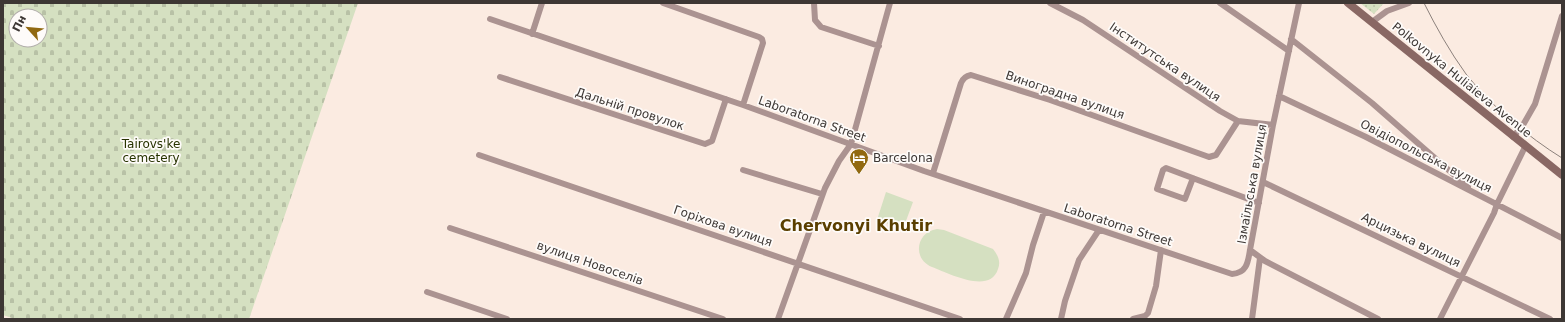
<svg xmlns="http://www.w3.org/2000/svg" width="1565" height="322" font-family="'DejaVu Sans',sans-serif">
<defs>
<pattern id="green-dots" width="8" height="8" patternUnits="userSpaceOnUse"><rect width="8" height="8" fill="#d5e0c1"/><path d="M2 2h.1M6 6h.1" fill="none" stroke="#b8c1a6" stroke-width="1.8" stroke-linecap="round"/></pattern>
<pattern id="cemetery-stones" width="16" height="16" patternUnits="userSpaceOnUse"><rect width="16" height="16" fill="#d5e0c1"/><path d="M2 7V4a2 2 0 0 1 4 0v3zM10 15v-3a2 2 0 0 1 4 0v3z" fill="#b8c1a6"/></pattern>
</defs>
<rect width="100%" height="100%" fill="#fbebe1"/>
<path fill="url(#green-dots)" d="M 1360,3 L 1384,3 L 1374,14 Z"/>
<path fill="url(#cemetery-stones)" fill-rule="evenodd" d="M 3,3 L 358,3 L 249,319 L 15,319 L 3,315 ZM 16,16 L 40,16 L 40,40 L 16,40 Z"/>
<path fill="#d5e0c1" d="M 886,192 L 913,202 L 903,229 L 877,220 Z
M 937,229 L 944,230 L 993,249 C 998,255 1001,262 998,269 C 990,295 948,273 932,267 C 912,259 916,232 937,229 Z"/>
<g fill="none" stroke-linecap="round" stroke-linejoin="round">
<path stroke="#ab9391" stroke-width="6" d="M 663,3 L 759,37 L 762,39 L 763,43 L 743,105
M 814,3 L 815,20 L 821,27 L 879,46
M 1050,3 L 1083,20 L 1220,111 L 1238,121 L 1273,125
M 1220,3 L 1289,51
M 490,19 L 743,105 L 924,171 L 1232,274 C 1247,273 1248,262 1250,250 L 1273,125 L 1299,3
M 1372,22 L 1387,11 L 1409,3
M 532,34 L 542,3
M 1291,39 L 1372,103 L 1468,187
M 500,77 L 705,144 L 712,141 L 726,99
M 1279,96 L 1366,137 L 1562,238
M 1513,137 L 1523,125 L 1535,104 L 1562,16
M 479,155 L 960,319
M 743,170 L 822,194
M 933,173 L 961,83 C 963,78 966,76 971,75 L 1050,100 L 1209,157 L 1216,155 L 1238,121
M 1193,178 L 1185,199 L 1157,189 L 1163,170 L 1166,168 L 1259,203
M 1263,182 L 1550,319
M 450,228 L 723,319
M 1250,250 L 1265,261 L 1378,319
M 427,292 L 507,319
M 778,319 L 825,188 L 839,161 L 851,144 L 890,3
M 1006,319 L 1026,273 L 1033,245 L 1044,212
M 1061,319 L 1065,301 L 1079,260 L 1099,230
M 1133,319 L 1145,316 L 1148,313 L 1156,286 L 1161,250
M 1252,319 L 1260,258
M 1440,319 L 1494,213 L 1497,204 L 1525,147"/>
<path stroke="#896864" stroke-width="8" d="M 1348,3 L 1562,175"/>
<path stroke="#8c817c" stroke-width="1" d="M 1424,3 C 1436,27 1450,52 1466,74 C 1491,106 1528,137 1562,158"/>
</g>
<defs>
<symbol id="hotel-pin" viewBox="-11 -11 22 30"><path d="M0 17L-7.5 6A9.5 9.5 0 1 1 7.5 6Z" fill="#916911" stroke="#fefbf9"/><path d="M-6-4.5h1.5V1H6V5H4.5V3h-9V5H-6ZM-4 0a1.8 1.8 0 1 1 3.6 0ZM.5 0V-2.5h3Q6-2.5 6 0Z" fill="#fff"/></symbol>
</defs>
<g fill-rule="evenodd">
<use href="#hotel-pin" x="848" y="147" width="22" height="30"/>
</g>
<g text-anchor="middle" stroke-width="3.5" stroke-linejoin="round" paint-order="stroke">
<g font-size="12" fill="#3d3734" stroke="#fefbf9">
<text transform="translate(1165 62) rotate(34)" y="4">Інститутська вулиця</text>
<text transform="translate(1462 80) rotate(39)" y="4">Polkovnyka Huliaieva Avenue</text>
<text transform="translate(1065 95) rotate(19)" y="4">Виноградна вулиця</text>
<text transform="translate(630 109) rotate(18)" y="4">Дальній провулок</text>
<text transform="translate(812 119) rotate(20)" y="4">Laboratorna Street</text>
<text transform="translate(1426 156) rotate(27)" y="4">Овідіопольська вулиця</text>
<text transform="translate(1252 184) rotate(-80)" y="4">Ізмаїльська вулиця</text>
<text transform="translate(1118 225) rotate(18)" y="4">Laboratorna Street</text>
<text transform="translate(723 226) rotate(19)" y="4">Горіхова вулиця</text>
<text transform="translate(1411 240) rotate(26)" y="4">Арцизька вулиця</text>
<text transform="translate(590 263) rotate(19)" y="4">вулиця Новоселів</text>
</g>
<g font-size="12" fill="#273300" stroke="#fefbf9">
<text x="151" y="148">Tairovs'ke<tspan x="151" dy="14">cemetery</tspan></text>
</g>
<g font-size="12" fill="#3d3734" stroke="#fefbf9" text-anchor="start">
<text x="873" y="162">Barcelona</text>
</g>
<g font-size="16" font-weight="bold" fill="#5a3f00" stroke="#fefbf9">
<text x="856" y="231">Chervonyi Khutir</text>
</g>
</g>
<rect width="1565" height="322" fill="none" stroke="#3d3734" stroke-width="8"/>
<g transform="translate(28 28) rotate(297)"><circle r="19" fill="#fefbf9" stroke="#b1adaa"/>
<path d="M0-3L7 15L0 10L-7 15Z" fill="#916911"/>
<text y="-6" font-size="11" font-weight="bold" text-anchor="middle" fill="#3d3734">Пн</text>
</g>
</svg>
